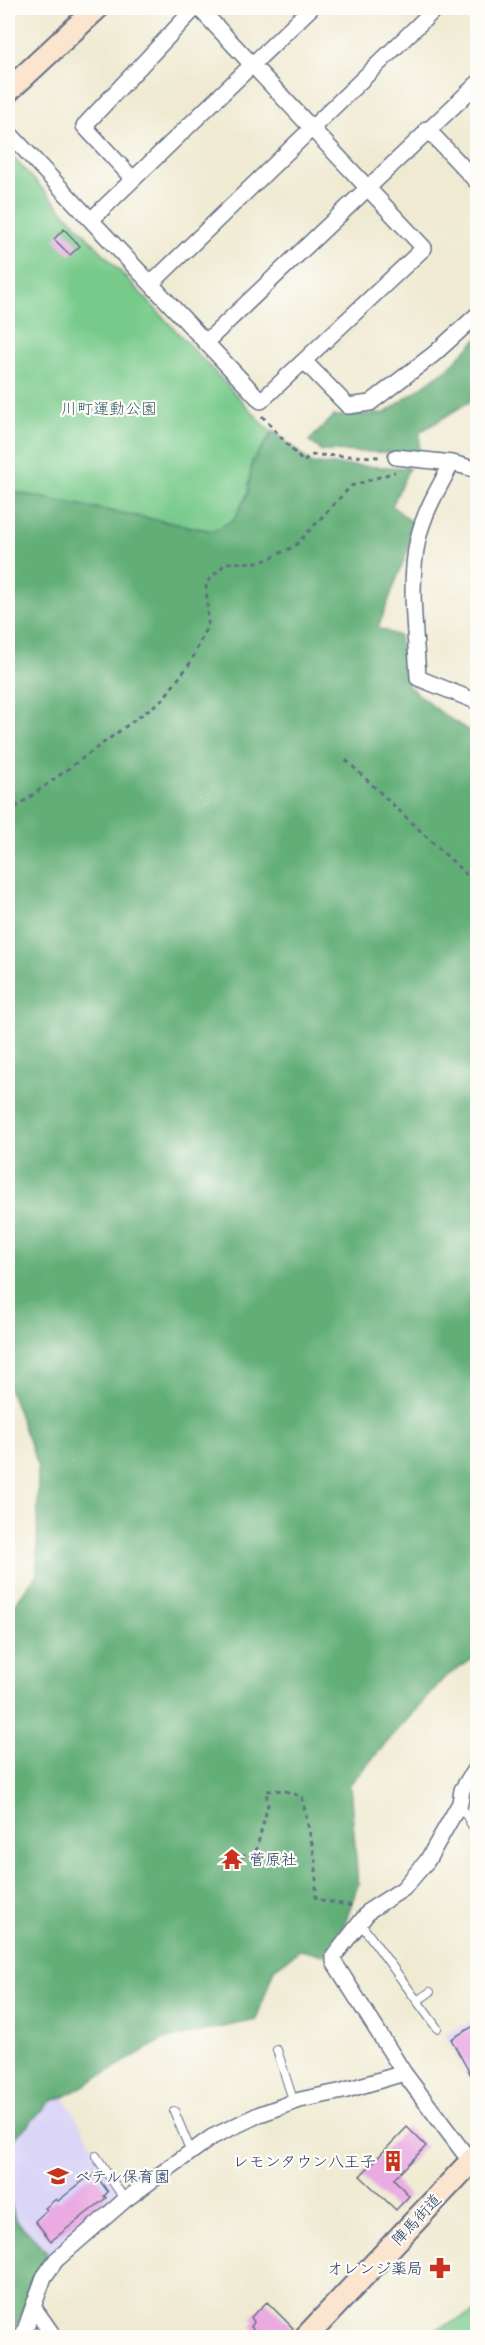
<svg xmlns="http://www.w3.org/2000/svg" width="485" height="2345" font-family="Kalam,'Klee One',sans-serif">
<rect width="100%" height="100%" fill="#fdfcf7"/>
<filter id="ink" filterUnits="userSpaceOnUse"><feTurbulence type="fractalNoise" baseFrequency=".0167" numOctaves="2"/><feDisplacementMap in="SourceGraphic" scale="12" xChannelSelector="R" yChannelSelector="G"/><feConvolveMatrix kernelMatrix="1 2 1 2 8 2 1 2 1" color-interpolation-filters="sRGB"/></filter>
<filter id="wash" filterUnits="userSpaceOnUse"><feTurbulence type="fractalNoise" baseFrequency=".008" numOctaves="4" result="noise"/><feDisplacementMap in="SourceGraphic" scale="24" xChannelSelector="R" yChannelSelector="G"/><feGaussianBlur stdDeviation="1.35" result="paint"/><feColorMatrix in="noise" values="0 0 0 0 0 0 0 0 0 0 0 0 0 0 0 0 0 1.4 0 .05"/><feComposite in="paint" operator="in"/></filter>
<g filter="url(#wash)">
<rect width="100%" height="100%" fill="#efead1"/>
<path fill="#dbd6f7" d="M 477,2017 L 477,2092 L 445,2035 Z
M 64,2097 L 125,2200 L 56,2260 L 15,2219 L 8,2196 L 8,2145 L 51,2101 Z"/>
<path fill="#78ca8b" stroke="#4a7c74" stroke-width="1.5" d="M 8,152 L 272,433 L 252,462 L 248,493 L 234,520 L 213,531 L 8,491 Z
M 477,2311 L 477,2337 L 420,2337 Z"/>
<path fill="#62ae77" stroke="#3e6e6a" stroke-width="1.5" d="M 477,339 L 477,397 L 420,432 L 419,453 L 322,451 L 309,441 L 334,416 L 385,413 L 448,368 Z
M 274,431 L 312,464 L 409,468 L 392,506 L 417,526 L 378,628 L 399,636 L 407,685 L 444,715 L 477,736 L 477,1656 L 444,1678 L 350,1784 L 358,1884 L 346,1921 L 324,1955 L 300,1950 L 274,1969 L 256,2020 L 162,2040 L 64,2097 L 51,2101 L 8,2145 L 8,1613 L 37,1574 L 38,1466 L 8,1386 L 8,491 L 212,531 L 234,520 L 248,493 L 252,462 Z
M 8,2196 L 15,2219 L 47,2252 L 12,2338 L 8,2337 Z"/>
<g id="blocks">
<path fill="#eaabe3" d="M 64,229 L 80,246 L 70,255 L 54,239 Z
M 477,2024 L 477,2086 L 451,2039 Z
M 407,2127 L 426,2146 L 394,2179 L 409,2196 L 396,2210 L 360,2176 Z
M 95,2174 L 108,2192 L 104,2196 L 106,2198 L 51,2241 L 35,2221 L 47,2210 L 45,2208 L 56,2199 L 58,2201 L 88,2177 L 90,2179 Z
M 267,2302 L 293,2328 L 284,2337 L 262,2337 L 251,2327 L 254,2322 L 251,2317 Z"/>
</g>
</g>
<g filter="url(#ink)">
<use href="#blocks" fill-opacity="0" stroke="#657086" stroke-width="1.5"/>
<g fill="none" stroke-linecap="round" stroke-linejoin="round">
<defs>
<path id="lane" d="M 460,1804 L 478,1836
M 361,1924 L 437,2028
M 417,2001 L 430,1992
M 277,2050 L 294,2103
M 174,2111 L 191,2152
M 96,2156 L 125,2200"/>
<path id="street" d="M 427,129 L 478,183
M 8,132 L 261,401 L 424,248 L 199,8
M 132,178 L 84,126 L 195,8
M 91,220 L 311,8
M 151,284 L 436,8
M 206,342 L 478,83
M 304,361 L 348,406 L 370,403 L 434,354 L 478,314
M 396,457 L 452,463 L 478,470
M 452,463 C 439,487 424,512 418,539 C 408,583 416,633 418,678 L 478,702
M 470,2161 L 404,2073 L 334,1962 L 334,1956 L 370,1910 L 403,1889 L 427,1861 L 460,1803 L 462,1790 L 478,1764
M 34,2308 L 55,2338
M 22,2338 L 44,2277 L 56,2260 L 125,2200 L 191,2152 L 212,2137 L 260,2114 L 300,2100 L 343,2091 L 404,2073"/>
<path id="secondary" d="M 8,91 L 97,8
M 305,2338 L 478,2154"/>
</defs>
<use href="#lane" stroke="#657086" stroke-width="10"/>
<use href="#street" stroke="#657086" stroke-width="18"/>
<use href="#secondary" stroke="#657086" stroke-width="26"/>
<path stroke="#657086" stroke-width="3" stroke-dasharray="4.5 4.5" stroke-linecap="butt" d="M 477,158 C 469,142 471,127 478,111
M 262,416 L 303,462 L 313,455 L 382,457
M 346,760 L 472,880 L 478,889
M 8,813 L 163,699 L 191,662 L 208,624 L 206,583 L 226,563 L 262,562 L 295,546 L 351,486 L 395,472
M 241,1856 L 255,1855 L 268,1805 L 266,1791 L 283,1790 L 302,1797 L 316,1863 L 316,1899 L 353,1906"/>
<use href="#lane" stroke="#fff" stroke-width="8"/>
<use href="#street" stroke="#fff" stroke-width="15"/>
<use href="#secondary" stroke="#fce5cf" stroke-width="22"/>
</g>
</g>
<defs>
<symbol id="temple-bare" viewBox="-9 -9 18 18"><path d="M0-6L5-2H3V0L6.5 2.5H4V6H1.5V3h-3V6H-4V2.5H-6.5L-3 0V-2H-5Z" fill="#c8321e" stroke="#fdfcf7" stroke-width="2.5" paint-order="stroke"/></symbol>
<symbol id="building-bare" viewBox="-9 -9 18 18"><path d="M-4-6H4V6H1V3H-1V6H-4ZM-2.5-4.3h1.7v1.8h-1.7ZM.8-4.3h1.7v1.8H.8ZM-2.5-1h1.7V.8h-1.7ZM.8-1h1.7V.8H.8Z" fill="#c8321e" stroke="#fdfcf7" stroke-width="2.5" paint-order="stroke"/></symbol>
<symbol id="school-bare" viewBox="-9 -9 18 18"><path d="M0-5L7-2L0 1L-7-2ZM-4 1L0 2.5L4 1V4Q0 6-4 4Z" fill="#c8321e" stroke="#fdfcf7" stroke-width="2.5" paint-order="stroke"/></symbol>
<symbol id="pharmacy-bare" viewBox="-9 -9 18 18"><path d="M-2-6h4v4h4v4h-4v4h-4v-4h-4v-4h4Z" fill="#c8321e" stroke="#fdfcf7" stroke-width="2.5" paint-order="stroke"/></symbol>
</defs>
<g fill-rule="evenodd">
<use href="#temple-bare" x="217" y="1844" width="30" height="30"/>
<use href="#building-bare" x="378" y="2146" width="30" height="30"/>
<use href="#school-bare" x="43" y="2161" width="30" height="30"/>
<use href="#pharmacy-bare" x="425" y="2253" width="30" height="30"/>
</g>
<g text-anchor="middle" stroke-width="4.5" stroke-linejoin="round" paint-order="stroke">
<g font-size="16" fill="#375e6c" stroke="#fdfcf7">
<text x="109" y="414">川町運動公園</text>
</g>
<g font-size="16" fill="#1b2f5e" stroke="#fdfcf7" text-anchor="start">
<text x="249" y="1865">菅原社</text>
<text x="376" y="2167" text-anchor="end">レモンタウン八王子</text>
<text x="75" y="2182">ベテル保育園</text>
<text x="423" y="2274" text-anchor="end">オレンジ薬局</text>
</g>
<g font-size="16" fill="#1b2f5e" stroke="#fdfcf7">
<text transform="translate(416 2219) rotate(-47)" y="6">陣馬街道</text>
</g>
</g>
<rect width="485" height="2345" fill="none" stroke="#fdfcf7" stroke-width="30"/>
</svg>
